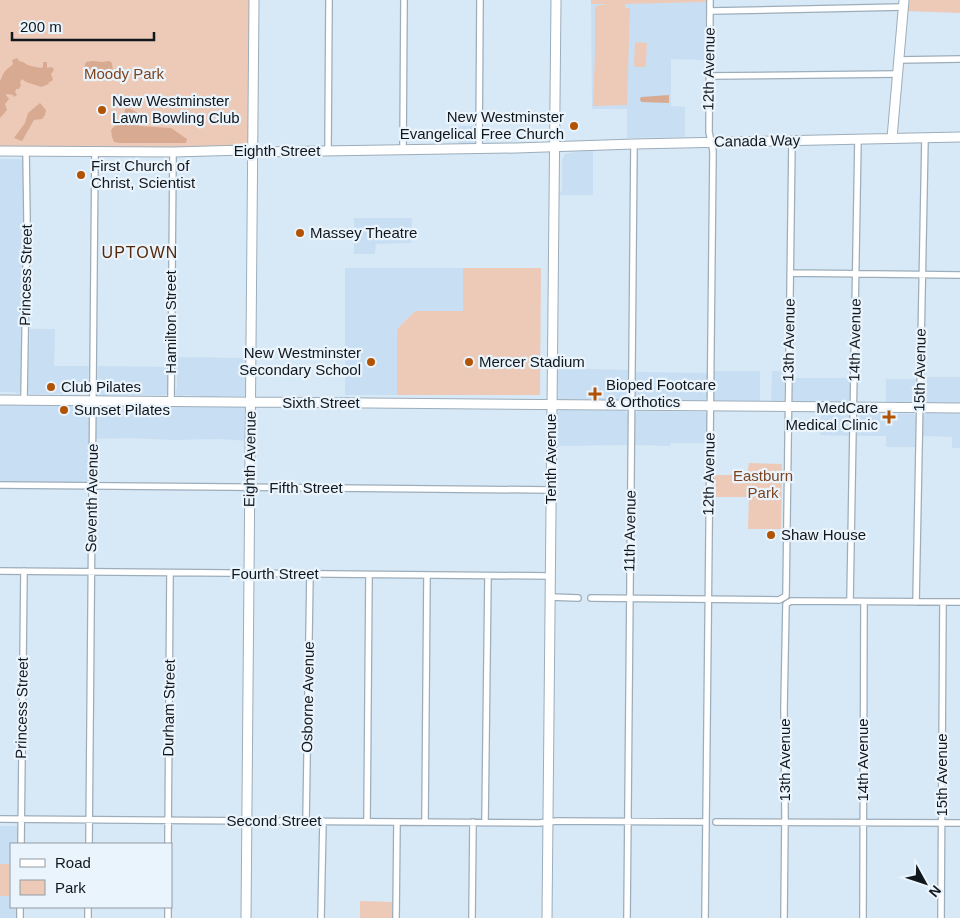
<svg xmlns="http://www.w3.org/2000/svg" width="960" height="918" font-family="Helvetica,sans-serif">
<rect width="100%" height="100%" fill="#d7e8f6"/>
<path fill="#c8dff3" d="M 706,2 L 705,60 L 671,59 L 671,106 L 685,107 L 685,137 L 627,138 L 627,109 L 592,109 L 591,4 Z
M 458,126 L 475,126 L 475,146 L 459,147 Z
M 593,149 L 593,195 L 559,195 L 562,190 L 562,160 L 565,154 Z
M 0,159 L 20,159 L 23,161 L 24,163 L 22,390 L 18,394 L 14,392 L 0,392 Z
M 354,218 L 412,218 L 411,243 L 376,244 L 375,254 L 354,254 Z
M 345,268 L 463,268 L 463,311 L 415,311 L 397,329 L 397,395 L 345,395 Z
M 30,329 L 55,329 L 54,366 L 89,366 L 88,388 L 90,390 L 88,394 L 30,394 L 28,392 Z
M 177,357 L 248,358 L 247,393 L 245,396 L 220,396 L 221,398 L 201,398 L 200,396 L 185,395 L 180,397 L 177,396 L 175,393 L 177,387 Z
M 98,366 L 168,367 L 168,393 L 165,395 L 107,395 L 105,398 L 101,397 L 101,395 L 98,394 L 97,393 Z
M 558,368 L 628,370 L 628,398 L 625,401 L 558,400 L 557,398 Z
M 714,371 L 760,371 L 760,402 L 716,401 L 714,399 Z
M 772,371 L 785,371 L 784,399 L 782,402 L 771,402 Z
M 636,372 L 708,373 L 708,395 L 704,402 L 638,401 L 636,398 Z
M 924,377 L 960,377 L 960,404 L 926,403 L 924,399 Z
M 793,378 L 850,378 L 850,399 L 846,402 L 794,402 L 792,400 Z
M 886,379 L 916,379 L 915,401 L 913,403 L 886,403 Z
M 0,400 L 251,402 L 249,441 L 219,439 L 174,440 L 128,438 L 93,439 L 92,486 L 0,485 Z
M 561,410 L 625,411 L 628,415 L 627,445 L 557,446 L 557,413 Z
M 638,411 L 704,412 L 707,415 L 706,443 L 671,443 L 670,446 L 635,445 L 635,415 Z
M 821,412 L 848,413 L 849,416 L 849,436 L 820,435 Z
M 860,413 L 914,414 L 916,416 L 915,447 L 886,447 L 886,436 L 857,436 L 857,416 Z
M 926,413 L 960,413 L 960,448 L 952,448 L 952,437 L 923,436 L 923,417 Z
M 0,826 L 19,826 L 18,844 L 11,844 L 11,907 L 17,907 L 17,918 L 0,918 Z"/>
<path fill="#eccab7" d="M 0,0 L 249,0 L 249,147 L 0,148 Z
M 591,0 L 706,0 L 706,2 L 625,4 L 625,8 L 630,8 L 627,105 L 593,106 L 595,52 L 595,6 L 607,4 L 591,4 Z
M 907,0 L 960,0 L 960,13 L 906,11 Z
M 635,42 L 647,43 L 646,65 L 645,67 L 635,67 L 634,65 Z
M 463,268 L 541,268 L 540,395 L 397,395 L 397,329 L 415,311 L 463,311 Z
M 749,463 L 782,464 L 781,529 L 748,529 L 749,497 L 712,497 L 713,475 L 747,475 Z
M 0,864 L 9,864 L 9,896 L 0,896 Z
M 360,901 L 392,902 L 392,918 L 360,918 Z"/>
<path fill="#d7aa91" d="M 17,58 L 19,61 C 25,62 26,65 31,66 C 34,67 38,67 41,68 L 43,67 L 43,62 L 47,62 L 47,68 L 51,67 L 53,68 L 54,70 L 51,74 L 53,80 L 50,82 L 48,83 L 49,84 L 41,87 C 35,84 28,84 22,79 L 20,82 L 21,85 L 19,89 L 16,89 L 15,92 L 17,95 L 14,97 L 13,95 L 7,94 L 6,95 L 9,99 L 5,104 L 7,110 L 0,118 L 0,81 C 2,77 3,73 6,70 C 9,67 11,67 13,64 L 12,60 Z
M 93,61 L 102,62 L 109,61 L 112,63 L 113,73 L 109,76 C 97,77 90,79 84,68 L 86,62 Z
M 669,95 L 669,103 L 641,102 L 640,99 L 641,97 Z
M 40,103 L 46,110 L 45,115 L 42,119 L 34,120 L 22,141 L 14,138 L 25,123 L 28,113 Z
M 126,108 L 131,109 L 138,113 L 137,119 L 139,126 L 171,128 L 187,139 L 186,143 L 120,143 L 114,142 L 112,137 L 111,130 L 121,119 Z"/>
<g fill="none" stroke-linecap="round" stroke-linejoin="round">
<defs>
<path id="street" d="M 710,11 L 903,7
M 898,60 L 960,59
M 709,76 L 897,74
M 479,149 L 480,0
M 328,150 L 329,0
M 403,150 L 404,0
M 790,273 L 960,275
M 24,400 L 27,218 L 26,151
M 171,401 L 173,152
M 0,485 L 551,490
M 0,571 L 551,576
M 550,597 L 578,598
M 591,598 L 779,600 L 786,596 L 792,141
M 850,601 L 858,139
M 916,602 L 925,138
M 0,819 L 539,823 L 557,821 L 706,822
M 306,821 L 310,574
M 367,822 L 369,575
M 425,822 L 427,575
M 716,822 L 960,823
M 485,823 L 488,576
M 21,844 L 24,571
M 89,844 L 95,152
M 168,844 L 170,573
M 20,918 L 20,907
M 88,918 L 88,907
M 168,918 L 168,907
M 321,918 L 323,821
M 396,918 L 397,822
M 472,918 L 473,822
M 627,918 L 634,144
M 705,918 L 713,151 L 709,132 L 710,0
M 784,918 L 785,817 L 784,708 L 786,604 L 791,601 L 960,602
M 863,918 L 864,602
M 941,918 L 943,602"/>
<path id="secondary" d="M 892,138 L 904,0
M 0,151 L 173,152 L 245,150 L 260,152 L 516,148 L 634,144 L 960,137
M 0,400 L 960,408
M 246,918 L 254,0"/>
<path id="primary" d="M 547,918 L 556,0"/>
</defs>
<use href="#street" stroke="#9dadba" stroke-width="8"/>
<use href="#secondary" stroke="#9dadba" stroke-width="11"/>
<use href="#primary" stroke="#9dadba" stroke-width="11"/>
<use href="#street" stroke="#fff" stroke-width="5.5"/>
<use href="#secondary" stroke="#fff" stroke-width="9"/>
<use href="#primary" stroke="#fff" stroke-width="9"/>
</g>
<g fill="#b25304" stroke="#eaf4fd" stroke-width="2">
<circle cx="102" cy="110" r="5"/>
<circle cx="574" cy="126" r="5"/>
<circle cx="81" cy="175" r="5"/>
<circle cx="300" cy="233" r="5"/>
<circle cx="371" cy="362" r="5"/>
<circle cx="469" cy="362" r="5"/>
<circle cx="51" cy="387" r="5"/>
<path d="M592.5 386.5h5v5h5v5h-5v5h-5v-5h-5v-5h5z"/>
<circle cx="64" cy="410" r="5"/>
<path d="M886.5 409.5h5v5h5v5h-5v5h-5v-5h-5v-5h5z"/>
<circle cx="771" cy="535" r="5"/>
</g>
<g text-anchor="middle" stroke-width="4.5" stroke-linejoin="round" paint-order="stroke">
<g font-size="15" fill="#12171c" stroke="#eaf4fd">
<text transform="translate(709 69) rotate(-89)" y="5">12th Avenue</text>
<text transform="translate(757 141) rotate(-1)" y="5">Canada Way</text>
<text x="277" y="156">Eighth Street</text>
<text transform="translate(26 275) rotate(-89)" y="5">Princess Street</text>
<text transform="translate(171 322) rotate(-90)" y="5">Hamilton Street</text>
<text transform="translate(789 340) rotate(-89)" y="5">13th Avenue</text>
<text transform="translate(855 340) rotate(-89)" y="5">14th Avenue</text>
<text transform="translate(920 370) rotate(-89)" y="5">15th Avenue</text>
<text x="321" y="408">Sixth Street</text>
<text transform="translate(250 459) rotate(-89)" y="5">Eighth Avenue</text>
<text transform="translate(551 459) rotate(-90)" y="5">Tenth Avenue</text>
<text transform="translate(709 474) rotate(-89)" y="5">12th Avenue</text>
<text x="306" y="493">Fifth Street</text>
<text transform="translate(92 498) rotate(-89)" y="5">Seventh Avenue</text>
<text transform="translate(630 531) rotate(-89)" y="5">11th Avenue</text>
<text x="275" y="579">Fourth Street</text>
<text transform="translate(308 697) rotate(-89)" y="5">Osborne Avenue</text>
<text transform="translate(22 708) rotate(-89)" y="5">Princess Street</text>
<text transform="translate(169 708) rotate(-89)" y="5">Durham Street</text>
<text transform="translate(785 760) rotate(-90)" y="5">13th Avenue</text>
<text transform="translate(863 760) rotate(-90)" y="5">14th Avenue</text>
<text transform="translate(942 775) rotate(-90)" y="5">15th Avenue</text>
<text x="274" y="826">Second Street</text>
</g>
<g font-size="15" fill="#7e4420" stroke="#eaf4fd">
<text x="124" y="79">Moody Park</text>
<text x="763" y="481">Eastburn<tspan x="763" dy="17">Park</tspan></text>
</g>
<g font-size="15" fill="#12171c" stroke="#eaf4fd" text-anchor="start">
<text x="112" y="106">New Westminster<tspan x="112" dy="17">Lawn Bowling Club</tspan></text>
<text x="564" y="122" text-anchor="end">New Westminster<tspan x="564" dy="17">Evangelical Free Church</tspan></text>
<text x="91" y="171">First Church of<tspan x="91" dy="17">Christ, Scientist</tspan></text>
<text x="310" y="238">Massey Theatre</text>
<text x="361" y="358" text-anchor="end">New Westminster<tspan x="361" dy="17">Secondary School</tspan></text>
<text x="479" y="367">Mercer Stadium</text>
<text x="606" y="390">Bioped Footcare<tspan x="606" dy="17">&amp; Orthotics</tspan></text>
<text x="61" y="392">Club Pilates</text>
<text x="878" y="413" text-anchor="end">MedCare<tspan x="878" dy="17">Medical Clinic</tspan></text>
<text x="74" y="415">Sunset Pilates</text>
<text x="781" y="540">Shaw House</text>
</g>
<g font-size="16" letter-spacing="1" fill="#562808" stroke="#eaf4fd">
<text x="140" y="258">UPTOWN</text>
</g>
</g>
<rect x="10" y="843" width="162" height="65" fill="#eaf4fd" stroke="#949ca3"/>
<rect x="20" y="859" width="25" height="8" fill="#ffffff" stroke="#949ca3"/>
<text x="55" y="868" font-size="15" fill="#12171c">Road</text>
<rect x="20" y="880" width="25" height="15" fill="#eccab7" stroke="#949ca3"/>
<text x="55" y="893" font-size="15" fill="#12171c">Park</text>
<g transform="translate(925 883) rotate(130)" stroke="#eaf4fd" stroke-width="4" paint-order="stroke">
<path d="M0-4L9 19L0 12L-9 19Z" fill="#12171c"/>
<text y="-8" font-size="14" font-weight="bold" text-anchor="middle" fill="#12171c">N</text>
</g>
<path d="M12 32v8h142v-8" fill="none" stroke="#12171c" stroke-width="2.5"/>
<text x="20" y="32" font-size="15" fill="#12171c" stroke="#eaf4fd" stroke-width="4" paint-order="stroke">200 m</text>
</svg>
